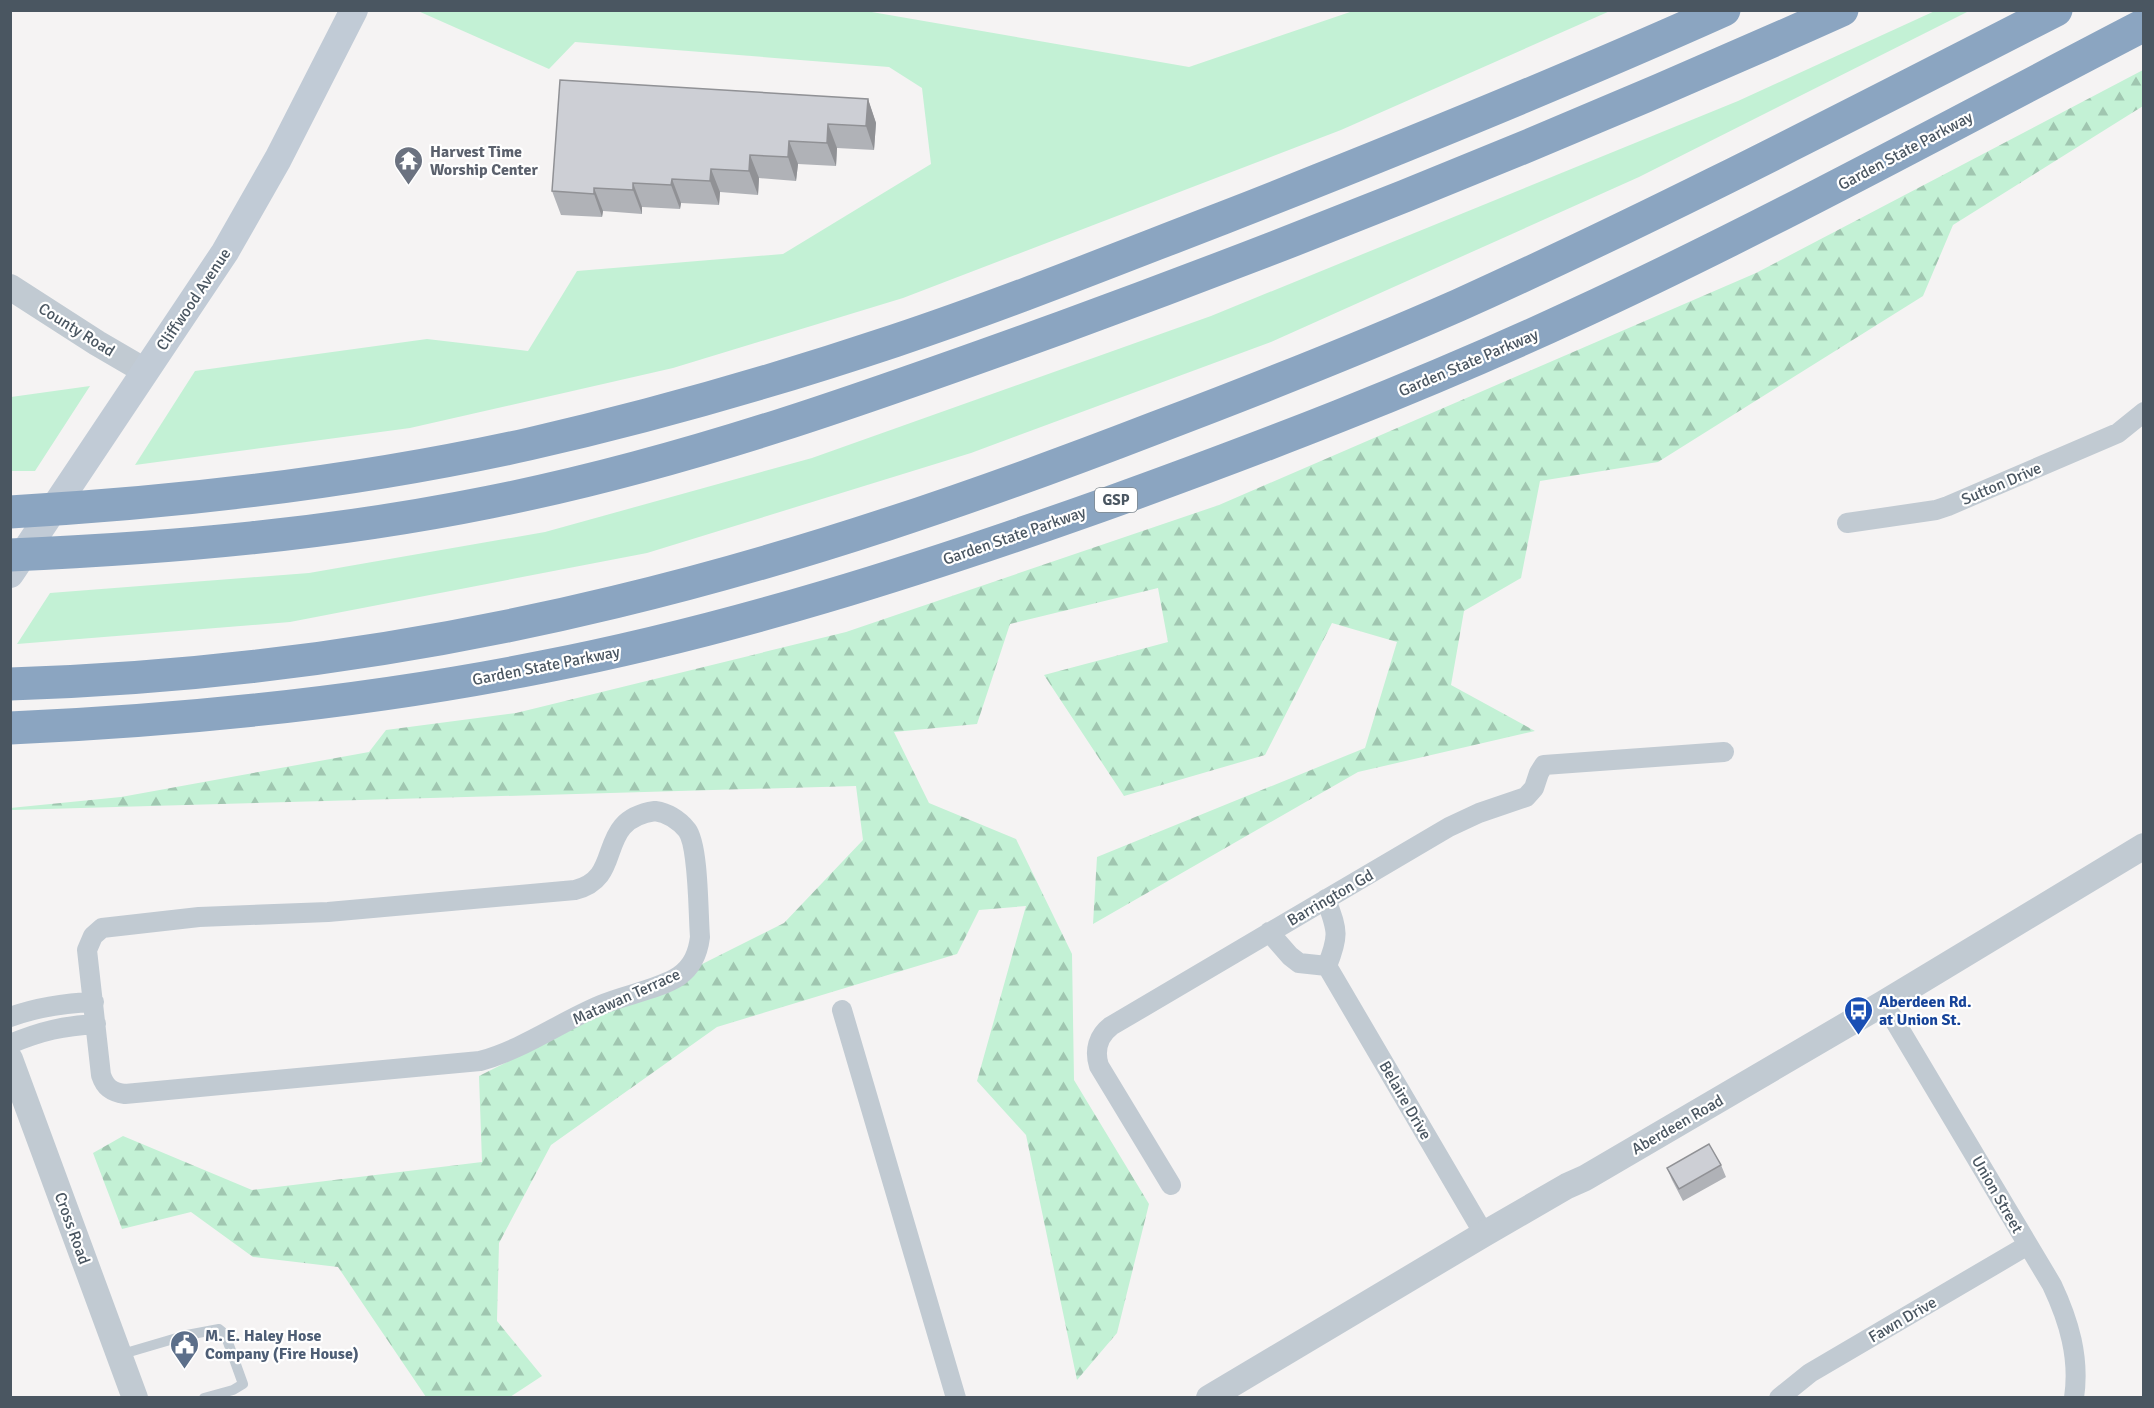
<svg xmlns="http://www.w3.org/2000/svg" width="2154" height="1408" font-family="Signika,sans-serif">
<defs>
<pattern id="forest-firs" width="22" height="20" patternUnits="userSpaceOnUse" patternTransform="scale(1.5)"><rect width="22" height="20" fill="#c3f1d5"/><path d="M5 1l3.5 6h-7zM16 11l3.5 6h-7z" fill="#a0c6b0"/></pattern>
</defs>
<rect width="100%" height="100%" fill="#f5f3f3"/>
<path fill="#c3f1d5" d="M 1937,10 L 1969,11 L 1639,177 L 1271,342 L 971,453 L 647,553 L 290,622 L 17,644 L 50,593 L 309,573 L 545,532 L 812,458 L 1211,316 L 1738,101 Z
M 418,11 L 866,11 L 1189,67 L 1353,11 L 1610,11 L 1341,130 L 903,298 L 673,368 L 410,428 L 135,465 L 195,371 L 427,339 L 528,351 L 577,271 L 783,254 L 931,164 L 922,88 L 889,67 L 575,42 L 549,69 Z
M 90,386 L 35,471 L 11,471 L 11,397 Z"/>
<path fill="url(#forest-firs)" d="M 2143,70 L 2143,106 L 1953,225 L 1923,296 L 1658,462 L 1540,481 L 1521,578 L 1464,611 L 1451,685 L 1535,731 L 1358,772 L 1093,924 L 1097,857 L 1365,748 L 1397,642 L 1332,623 L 1265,755 L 1124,796 L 1044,675 L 1168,642 L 1158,588 L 1010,624 L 977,724 L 894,732 L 929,803 L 1016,839 L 1072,954 L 1074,1080 L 1149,1204 L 1117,1333 L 1077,1380 L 1026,1135 L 977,1081 L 1026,906 L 979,910 L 957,954 L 717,1027 L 551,1145 L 499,1243 L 497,1321 L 542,1376 L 510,1397 L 426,1397 L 338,1267 L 253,1257 L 191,1212 L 122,1229 L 93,1153 L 123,1136 L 252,1190 L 482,1162 L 479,1076 L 784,923 L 863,840 L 856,786 L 11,810 L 10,808 L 121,797 L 369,752 L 386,730 L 516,713 L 846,632 L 1219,505 L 1756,273 Z"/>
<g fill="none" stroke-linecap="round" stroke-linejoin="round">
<path stroke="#c1cad2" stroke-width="10" d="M 119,1355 L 187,1335 L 219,1329 L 225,1334 L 243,1384 L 233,1390 L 204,1398"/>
<path stroke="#c1cad2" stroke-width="20" d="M 1847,523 L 1936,510 L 1948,506 L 2118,433 L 2144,412
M 655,811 C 668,813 678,819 687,830 C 699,846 698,914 700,937 C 698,953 693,966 679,976 C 660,989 624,995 601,1005 C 560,1022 524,1049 480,1061 L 125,1094 C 111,1092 105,1087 101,1075 L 87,950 L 93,936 L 102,928 L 199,917 L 328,912 L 575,890 C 626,878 593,820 655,811 Z
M 1269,932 L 1290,956 L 1299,963 L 1327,966 C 1340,934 1337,930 1326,899
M 1327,966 L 1484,1234
M 1884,1003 L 2052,1285 C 2069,1321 2080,1358 2074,1398
M 842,1010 L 956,1398
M 10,1017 C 38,1007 64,1003 94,1002
M 10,1044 C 41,1031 63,1026 96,1024
M 1171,1185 L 1099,1066 C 1094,1050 1098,1036 1111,1026 L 1449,827 L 1479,813 L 1526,797 L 1534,788 L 1539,773 L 1544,765 L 1724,752
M 1779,1398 L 1810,1373 L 2028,1245"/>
<path stroke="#c1cad2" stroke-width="26" d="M 10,287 L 97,343 L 145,371
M 10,1059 L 135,1398
M 1209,1398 L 1484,1234 L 1567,1186 L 1585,1178 L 1884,1003 L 2144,846"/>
<path stroke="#c1cbd6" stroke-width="28" d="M 10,574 L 225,252 L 278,159 L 354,10"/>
<path stroke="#8ba5c1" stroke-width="33" d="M 10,512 C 186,502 357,482 529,444 C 652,416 774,381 894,341 C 1005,304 1114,260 1223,218 C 1391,152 1559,84 1724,10
M 10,555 C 172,548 332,534 490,502 C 687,463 875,395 1063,327 C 1326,231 1586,125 1842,10
M 10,684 C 214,678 417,650 615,602 C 799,558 979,496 1155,428 C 1258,389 1359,349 1459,305 C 1661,214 1858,111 2056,10
M 10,728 C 189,720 366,702 542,667 C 732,630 917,571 1100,506 C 1261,448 1420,387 1575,315 C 1768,226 1955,123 2144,25"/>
</g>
<path fill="#b0b2b7" d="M 868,99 L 876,123 L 874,150 L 837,148 L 836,166 L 798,164 L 796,181 L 759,178 L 758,195 L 720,192 L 719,205 L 681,203 L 680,209 L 642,207 L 642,214 L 603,211 L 602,217 L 561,215 L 552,191 Z
M 1721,1165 L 1726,1177 L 1683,1201 L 1672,1180 L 1667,1168 Z"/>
<path fill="#909195" d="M 868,99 L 876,123 L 874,150 L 866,126 Z
M 828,124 L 837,148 L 836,166 L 827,143 Z
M 789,141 L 798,164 L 796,181 L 788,157 Z
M 750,155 L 759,178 L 758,195 L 749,171 Z
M 711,169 L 720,192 L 719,205 L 710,181 Z
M 672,179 L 681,203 L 680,209 L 671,185 Z
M 633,183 L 642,207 L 642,214 L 633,190 Z
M 594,188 L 603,211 L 602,217 L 594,194 Z"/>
<path fill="#cdcfd5" stroke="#909195" stroke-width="1.5" d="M 560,80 L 868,99 L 866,126 L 828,124 L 827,143 L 789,141 L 788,157 L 750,155 L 749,171 L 711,169 L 710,181 L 672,179 L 671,185 L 633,183 L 633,190 L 594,188 L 594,194 L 552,191 Z
M 1709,1144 L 1721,1165 L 1679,1189 L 1667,1168 Z"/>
<defs>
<symbol id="temple-pin" viewBox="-11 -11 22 30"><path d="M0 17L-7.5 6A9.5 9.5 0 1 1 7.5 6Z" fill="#6b7280" stroke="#fff"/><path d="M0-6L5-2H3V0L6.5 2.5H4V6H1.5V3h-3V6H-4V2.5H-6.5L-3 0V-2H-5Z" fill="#fff"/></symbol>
<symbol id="bus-pin" viewBox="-11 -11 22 30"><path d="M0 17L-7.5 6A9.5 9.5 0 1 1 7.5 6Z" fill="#1a4fb4" stroke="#fff"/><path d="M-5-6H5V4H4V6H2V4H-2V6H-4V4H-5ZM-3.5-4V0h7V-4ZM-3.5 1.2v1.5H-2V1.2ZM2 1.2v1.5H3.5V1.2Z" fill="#fff"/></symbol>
<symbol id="civic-pin" viewBox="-11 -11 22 30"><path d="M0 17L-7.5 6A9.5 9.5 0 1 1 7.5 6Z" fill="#5c6f8a" stroke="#fff"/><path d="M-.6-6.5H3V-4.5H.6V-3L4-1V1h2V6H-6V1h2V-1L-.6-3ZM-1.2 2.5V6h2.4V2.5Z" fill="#fff"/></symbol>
</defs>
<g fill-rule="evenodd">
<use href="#temple-pin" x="392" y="144" width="33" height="45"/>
<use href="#bus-pin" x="1842" y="994" width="33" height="45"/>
<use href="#civic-pin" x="168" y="1328" width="33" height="45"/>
</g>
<g text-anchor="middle" stroke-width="4.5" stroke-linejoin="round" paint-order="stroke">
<rect fill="#fff" stroke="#808990" stroke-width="1.5" x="1095" y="488" width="42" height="24" rx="4.5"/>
<g font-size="15" font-weight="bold" fill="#4a5661">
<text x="1116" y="505">GSP</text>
</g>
<g font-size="16" fill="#4a5661" stroke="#fff">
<text transform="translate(1905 150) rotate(-28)" y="6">Garden State Parkway</text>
<text transform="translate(193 299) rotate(-56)" y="6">Cliffwood Avenue</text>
<text transform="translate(77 329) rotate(32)" y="6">County Road</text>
<text transform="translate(1468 362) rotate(-23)" y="6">Garden State Parkway</text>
<text transform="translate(2001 483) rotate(-23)" y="6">Sutton Drive</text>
<text transform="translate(1014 535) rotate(-19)" y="6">Garden State Parkway</text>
<text transform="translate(546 665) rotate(-11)" y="6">Garden State Parkway</text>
<text transform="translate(1330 897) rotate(-30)" y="6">Barrington Gd</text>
<text transform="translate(626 996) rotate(-24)" y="6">Matawan Terrace</text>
<text transform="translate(1406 1100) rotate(60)" y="6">Belaire Drive</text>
<text transform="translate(1677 1124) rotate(-30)" y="6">Aberdeen Road</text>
<text transform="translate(1998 1194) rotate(60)" y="6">Union Street</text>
<text transform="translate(73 1228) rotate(70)" y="6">Cross Road</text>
<text transform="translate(1902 1319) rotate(-30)" y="6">Fawn Drive</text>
</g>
<g font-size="16" font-weight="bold" fill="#5b616d" stroke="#fff" text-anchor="start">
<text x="430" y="157">Harvest Time<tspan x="430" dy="18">Worship Center</tspan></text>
</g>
<g font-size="16" font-weight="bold" fill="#164399" stroke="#fff" text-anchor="start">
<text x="1879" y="1007">Aberdeen Rd.<tspan x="1879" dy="18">at Union St.</tspan></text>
</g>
<g font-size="16" font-weight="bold" fill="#4e5e75" stroke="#fff" text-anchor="start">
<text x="205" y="1341">M. E. Haley Hose<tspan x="205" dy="18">Company (Fire House)</tspan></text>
</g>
</g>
<rect width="2154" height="1408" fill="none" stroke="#4a5661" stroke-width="24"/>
</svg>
